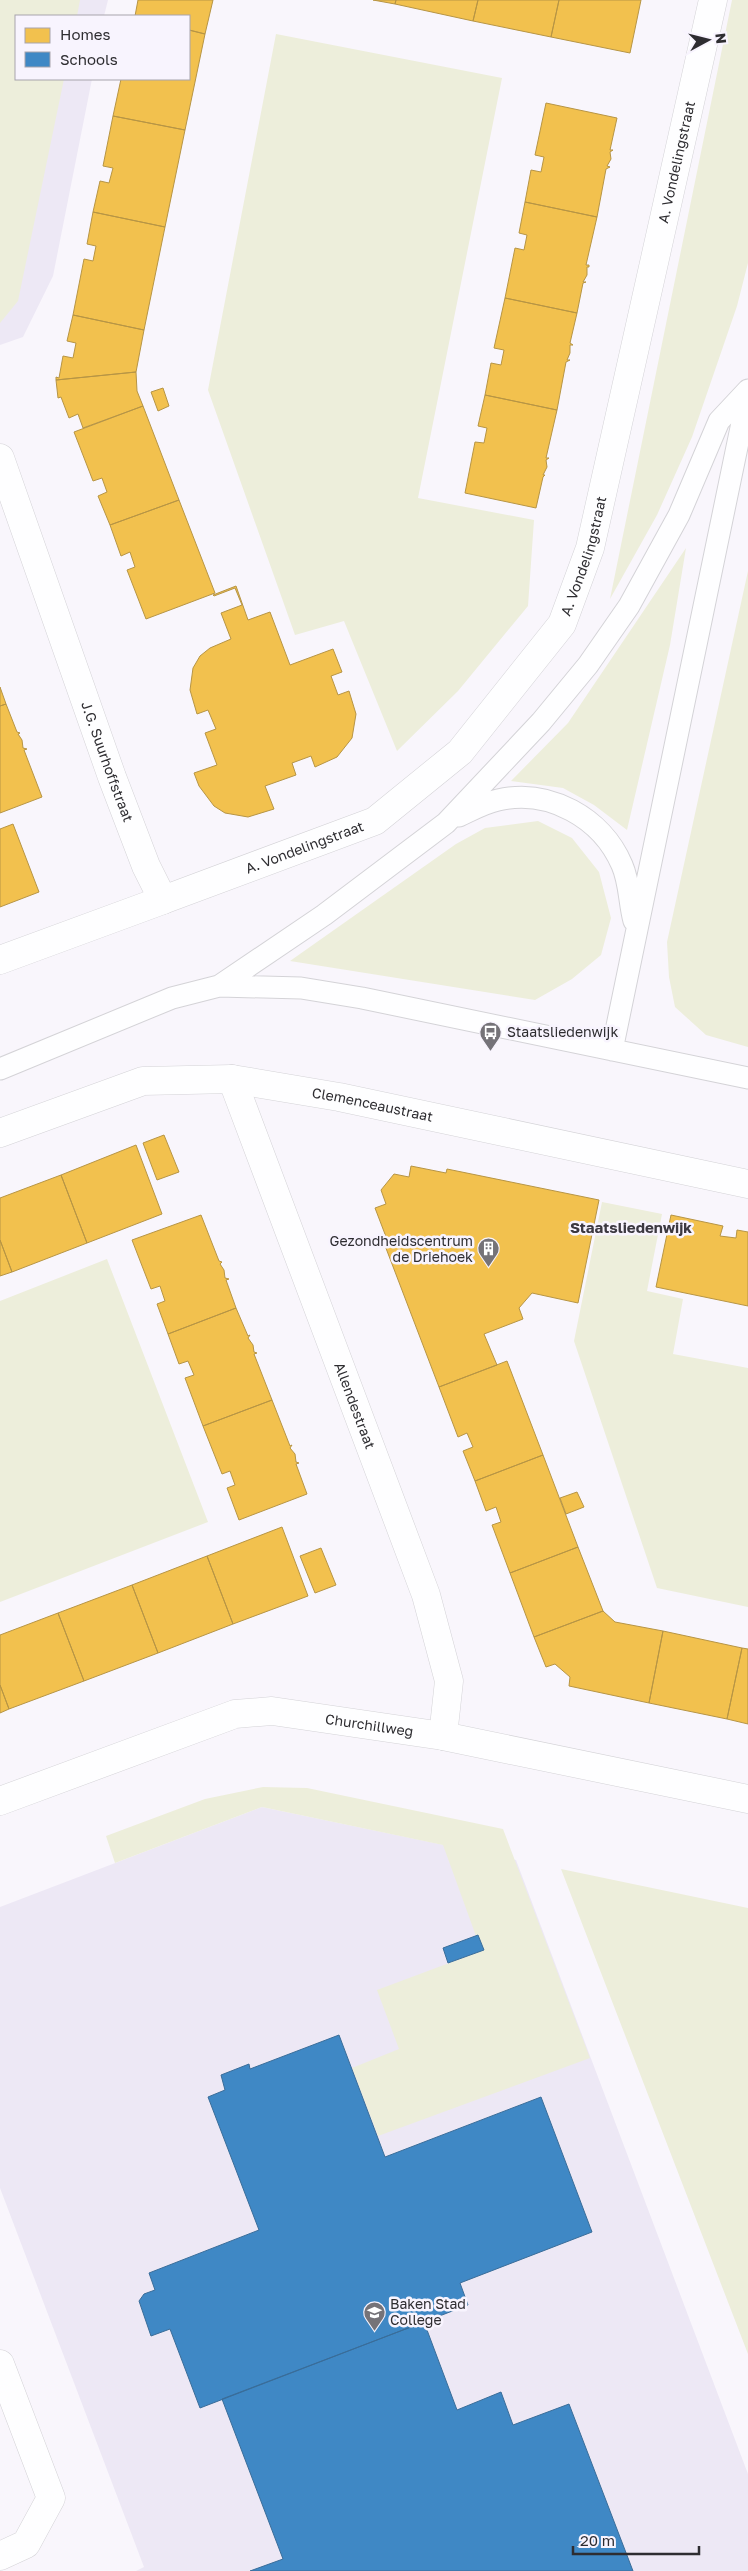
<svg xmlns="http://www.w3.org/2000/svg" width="748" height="2571" font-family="'Golos Text',sans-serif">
<rect width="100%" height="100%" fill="#f9f6fc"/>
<path fill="#ede8f5" d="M 0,0 L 108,0 L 104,16 L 16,16 L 16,79 L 92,79 L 53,276 L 23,337 L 0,345 Z
M 262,1807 L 516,1860 L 748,2474 L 748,2571 L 136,2571 L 144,2567 L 0,2188 L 0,1907 Z"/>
<path fill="#edeedb" d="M 0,0 L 80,0 L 77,16 L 16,16 L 16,79 L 64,79 L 18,301 L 0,323 Z
M 732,0 L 748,0 L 748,263 L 737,306 L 692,437 L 657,515 L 610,599 Z
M 276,34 L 502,78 L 418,498 L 534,520 L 528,606 L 458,691 L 397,751 L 344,621 L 295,635 L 208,390 Z
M 686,548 L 670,645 L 627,830 L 594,805 L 563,788 L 511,781 L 568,723 Z
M 748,571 L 748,1047 L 706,1035 L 675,1007 L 669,977 L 667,942 Z
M 538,821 L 572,838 L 599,872 L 611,918 L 601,955 L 572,979 L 535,1000 L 290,961 L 456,844 L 485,828 Z
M 602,1202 L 662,1214 L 647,1291 L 683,1299 L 673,1354 L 748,1368 L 748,1607 L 657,1588 L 574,1341 Z
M 107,1259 L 208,1522 L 0,1602 L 0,1301 Z
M 263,1787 L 307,1788 L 503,1829 L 590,2058 L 378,2136 L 352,2068 L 399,2049 L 377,1990 L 484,1950 L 478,1935 L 476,1936 L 443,1845 L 262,1807 L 115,1863 L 106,1836 L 205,1799 Z
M 561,1869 L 748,1908 L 748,2354 Z"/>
<path fill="#f2c14e" stroke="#b79545" d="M 138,0 L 213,0 L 205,34 L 189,30 L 189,16 L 135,16 Z
M 373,0 L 396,0 L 395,4 Z
M 396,0 L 478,0 L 473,21 L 395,4 Z
M 478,0 L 559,0 L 551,37 L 473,21 Z
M 559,0 L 641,0 L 630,53 L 551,37 Z
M 189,30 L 205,34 L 185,130 L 113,116 L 121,79 L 189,79 Z
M 546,103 L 617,118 L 610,150 L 613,150 L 610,152 L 611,159 L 607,166 L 610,167 L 606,169 L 597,217 L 525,202 L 531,170 L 541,172 L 544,157 L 535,155 Z
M 113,116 L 185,130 L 165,227 L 93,212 L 100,181 L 109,183 L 113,168 L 103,166 Z
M 525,202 L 597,217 L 586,265 L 589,265 L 589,267 L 587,267 L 587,275 L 583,282 L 586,282 L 583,283 L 577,313 L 505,298 L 515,248 L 524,250 L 527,235 L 519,233 Z
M 93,212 L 165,227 L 144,330 L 73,315 L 84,259 L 93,261 L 96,246 L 87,244 Z
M 505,298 L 577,313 L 570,343 L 573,345 L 570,345 L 570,353 L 567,360 L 570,360 L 566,362 L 557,410 L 485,395 L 491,363 L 501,365 L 504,350 L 494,348 Z
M 73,315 L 144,330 L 136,372 L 56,380 L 56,377 L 59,378 L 63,356 L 73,358 L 76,343 L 67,341 Z
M 136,372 L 137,391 L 143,406 L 83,428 L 78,414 L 69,418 L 61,397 L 58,398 L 56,380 Z
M 163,388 L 169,406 L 158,411 L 151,392 Z
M 485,395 L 557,410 L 546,458 L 549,458 L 546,460 L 547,467 L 543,475 L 545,475 L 543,477 L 536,508 L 465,493 L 475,442 L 484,443 L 487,428 L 478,426 Z
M 143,406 L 179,500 L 110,525 L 98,496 L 107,492 L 102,478 L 93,481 L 74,432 Z
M 179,500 L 215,593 L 146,619 L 127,570 L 135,567 L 130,552 L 121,556 L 110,525 Z
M 236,586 L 248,620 L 270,612 L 290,665 L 333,649 L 342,672 L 331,676 L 338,695 L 349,691 L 356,714 L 352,738 L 337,757 L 315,767 L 311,756 L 292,763 L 296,775 L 265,786 L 274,809 L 248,817 L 225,813 L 214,806 L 199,786 L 194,773 L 217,765 L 205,733 L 216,729 L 208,710 L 197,714 L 190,690 L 193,668 L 200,656 L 210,648 L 231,639 L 221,613 L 242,605 L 235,588 L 214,596 L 213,595 Z
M 0,687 L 6,704 L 0,706 Z
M 6,704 L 17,732 L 20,733 L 18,734 L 22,740 L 23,748 L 27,749 L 24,750 L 42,797 L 0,813 L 0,706 Z
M 13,824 L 39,892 L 0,907 L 0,829 Z
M 164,1135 L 179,1172 L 157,1180 L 143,1143 Z
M 136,1145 L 162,1214 L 87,1243 L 61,1175 Z
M 411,1166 L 446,1173 L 447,1169 L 599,1200 L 578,1303 L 532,1293 L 519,1308 L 523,1319 L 484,1334 L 497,1365 L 439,1387 L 384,1243 L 388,1242 L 375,1208 L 386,1204 L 381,1190 L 394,1174 L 409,1177 Z
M 61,1175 L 87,1243 L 12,1272 L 0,1240 L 0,1198 Z
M 201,1215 L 219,1261 L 222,1262 L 220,1264 L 224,1270 L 225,1278 L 229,1279 L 226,1280 L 236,1308 L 168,1334 L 157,1304 L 165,1301 L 160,1286 L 151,1289 L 132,1240 Z
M 671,1215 L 723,1226 L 720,1236 L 736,1238 L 737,1230 L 748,1232 L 748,1306 L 656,1287 Z
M 0,1240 L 12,1272 L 0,1276 Z
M 236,1308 L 248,1336 L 250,1335 L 248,1338 L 253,1345 L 254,1352 L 257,1353 L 254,1354 L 272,1400 L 203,1426 L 185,1378 L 194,1375 L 188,1361 L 179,1364 L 168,1334 Z
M 507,1361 L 543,1455 L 475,1481 L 463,1451 L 473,1447 L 467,1433 L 458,1437 L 439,1387 Z
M 272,1400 L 290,1446 L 292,1445 L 290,1448 L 295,1454 L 296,1462 L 299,1463 L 296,1464 L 307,1494 L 239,1520 L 227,1488 L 235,1485 L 230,1471 L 222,1474 L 203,1426 Z
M 543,1455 L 578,1547 L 510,1573 L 492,1525 L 501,1522 L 496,1507 L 486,1511 L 475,1481 Z
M 577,1492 L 584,1507 L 566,1514 L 560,1498 Z
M 282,1527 L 308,1596 L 233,1624 L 207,1556 Z
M 578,1547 L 603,1611 L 534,1637 L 510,1573 Z
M 321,1548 L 336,1585 L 315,1593 L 300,1556 Z
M 207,1556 L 233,1624 L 158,1653 L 132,1585 Z
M 132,1585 L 158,1653 L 84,1681 L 58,1613 Z
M 603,1611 L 615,1622 L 663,1631 L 649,1703 L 569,1686 L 570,1677 L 555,1664 L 546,1667 L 534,1637 Z
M 58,1613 L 84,1681 L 9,1709 L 0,1685 L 0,1635 Z
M 663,1631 L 742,1648 L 727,1719 L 649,1703 Z
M 742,1648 L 748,1649 L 748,1724 L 727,1719 Z
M 0,1685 L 9,1709 L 0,1713 Z"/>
<path fill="#3f88c5" stroke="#3a6d99" d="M 478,1935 L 484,1950 L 448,1963 L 443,1948 Z
M 339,2035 L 385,2157 L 541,2097 L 592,2232 L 460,2283 L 468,2305 L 200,2408 L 170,2329 L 151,2336 L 139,2301 L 144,2294 L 155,2290 L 149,2273 L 259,2230 L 208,2097 L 225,2090 L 221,2075 L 249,2064 L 250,2069 Z
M 424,2322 L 457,2410 L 501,2392 L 513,2425 L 569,2404 L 633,2571 L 250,2571 L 283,2559 L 222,2399 Z"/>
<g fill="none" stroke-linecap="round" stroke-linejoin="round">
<defs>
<path id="service" d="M 459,816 C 472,810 484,803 498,800 C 549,788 602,818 622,865 C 630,883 629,903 634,921
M 219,986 L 324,915 L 446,823 L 541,722 L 588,665 L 629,606 L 679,515 L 719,421 L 748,390
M 612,1050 L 748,394
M 0,1069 L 172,998 L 219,986 L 301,988 L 362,998 L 748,1078"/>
<g id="minor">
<path id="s1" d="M 0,458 L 112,777 L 146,866 L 163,900 L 0,960"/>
<path id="s2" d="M 163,900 L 375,821 L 460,752 L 562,624 L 590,548 L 713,0"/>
<path id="s3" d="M 232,1079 L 426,1595 L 449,1681 L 443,1736"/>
<path id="s4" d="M 0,1133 L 143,1081 L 232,1079 L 339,1097 L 748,1184"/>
<path id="s5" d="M 0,1801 L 235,1714 L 272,1711 L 443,1736 L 748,1799"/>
<path d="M 0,2364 L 51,2498 L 26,2544 L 0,2556"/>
</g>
</defs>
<use href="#service" stroke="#d4d3d7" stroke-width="23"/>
<use href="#minor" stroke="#d4d3d7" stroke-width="29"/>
<use href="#service" stroke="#fefeff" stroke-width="21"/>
<use href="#minor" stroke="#fefeff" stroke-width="28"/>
</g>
<defs>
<symbol id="bus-pin" viewBox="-11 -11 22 30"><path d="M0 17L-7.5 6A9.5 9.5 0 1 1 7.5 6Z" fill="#757378" stroke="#f8f4fe"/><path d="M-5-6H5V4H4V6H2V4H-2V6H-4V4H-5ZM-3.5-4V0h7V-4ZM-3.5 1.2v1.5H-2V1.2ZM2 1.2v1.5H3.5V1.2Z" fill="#fff"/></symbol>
<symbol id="building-pin" viewBox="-11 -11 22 30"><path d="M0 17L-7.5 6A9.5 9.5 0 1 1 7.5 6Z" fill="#757378" stroke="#f8f4fe"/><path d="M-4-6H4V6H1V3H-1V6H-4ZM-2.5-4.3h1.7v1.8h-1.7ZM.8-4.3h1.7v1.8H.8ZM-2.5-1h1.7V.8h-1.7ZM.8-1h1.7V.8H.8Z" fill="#fff"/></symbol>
<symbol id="school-pin" viewBox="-11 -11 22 30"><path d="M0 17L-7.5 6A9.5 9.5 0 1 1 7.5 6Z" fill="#757378" stroke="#f8f4fe"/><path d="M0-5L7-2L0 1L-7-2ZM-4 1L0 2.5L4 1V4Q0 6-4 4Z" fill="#fff"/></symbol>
</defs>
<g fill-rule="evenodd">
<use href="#bus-pin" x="478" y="1020" width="25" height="34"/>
<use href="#building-pin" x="476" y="1236" width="25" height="34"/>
<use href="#school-pin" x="362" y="2300" width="25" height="34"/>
</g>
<g text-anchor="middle" stroke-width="5" stroke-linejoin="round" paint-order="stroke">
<g font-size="14" fill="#2e2d31" stroke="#f8f4fe">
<text dy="5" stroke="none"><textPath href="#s2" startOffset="976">A. Vondelingstraat</textPath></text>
<text dy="5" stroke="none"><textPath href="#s2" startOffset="571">A. Vondelingstraat</textPath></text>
<text dy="5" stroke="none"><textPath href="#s1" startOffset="322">J.G. Suurhoffstraat</textPath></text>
<text dy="5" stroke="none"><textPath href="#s2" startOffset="151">A. Vondelingstraat</textPath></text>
<text dy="5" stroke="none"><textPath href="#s4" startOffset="384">Clemenceaustraat</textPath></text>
<text dy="5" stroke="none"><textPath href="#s3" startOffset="349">Allendestraat</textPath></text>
<text dy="5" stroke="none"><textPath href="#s5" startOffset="386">Churchillweg</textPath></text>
</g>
<g font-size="14" fill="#2e2d31" stroke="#f8f4fe" text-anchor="start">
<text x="507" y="1037">Staatsliedenwijk</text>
<text x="473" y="1246" text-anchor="end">Gezondheidscentrum<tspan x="473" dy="16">de Driehoek</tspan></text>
<text x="390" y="2309">Baken Stad<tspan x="390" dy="16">College</tspan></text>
</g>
<g font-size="15" font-weight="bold" fill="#3c3941" stroke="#f8f4fe">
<text x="631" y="1233">Staatsliedenwijk</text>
</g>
</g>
<rect x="15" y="15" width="175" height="65" fill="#f8f4fe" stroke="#a7a4ac"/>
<rect x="25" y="28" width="25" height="15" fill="#f2c14e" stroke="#a7a4ac"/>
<text x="60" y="40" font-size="15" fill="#2e2d31">Homes</text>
<rect x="25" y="52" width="25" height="15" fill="#3f88c5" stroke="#a7a4ac"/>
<text x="60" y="65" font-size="15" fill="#2e2d31">Schools</text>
<g transform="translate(708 40) rotate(83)" stroke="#f8f4fe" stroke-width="4" paint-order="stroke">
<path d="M0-4L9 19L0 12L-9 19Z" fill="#2e2d31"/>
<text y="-8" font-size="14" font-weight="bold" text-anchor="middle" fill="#2e2d31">N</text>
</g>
<path d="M573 2546v8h126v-8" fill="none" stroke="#2e2d31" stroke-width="2.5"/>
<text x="580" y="2546" font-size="15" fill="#2e2d31" stroke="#f8f4fe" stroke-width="4" paint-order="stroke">20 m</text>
</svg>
